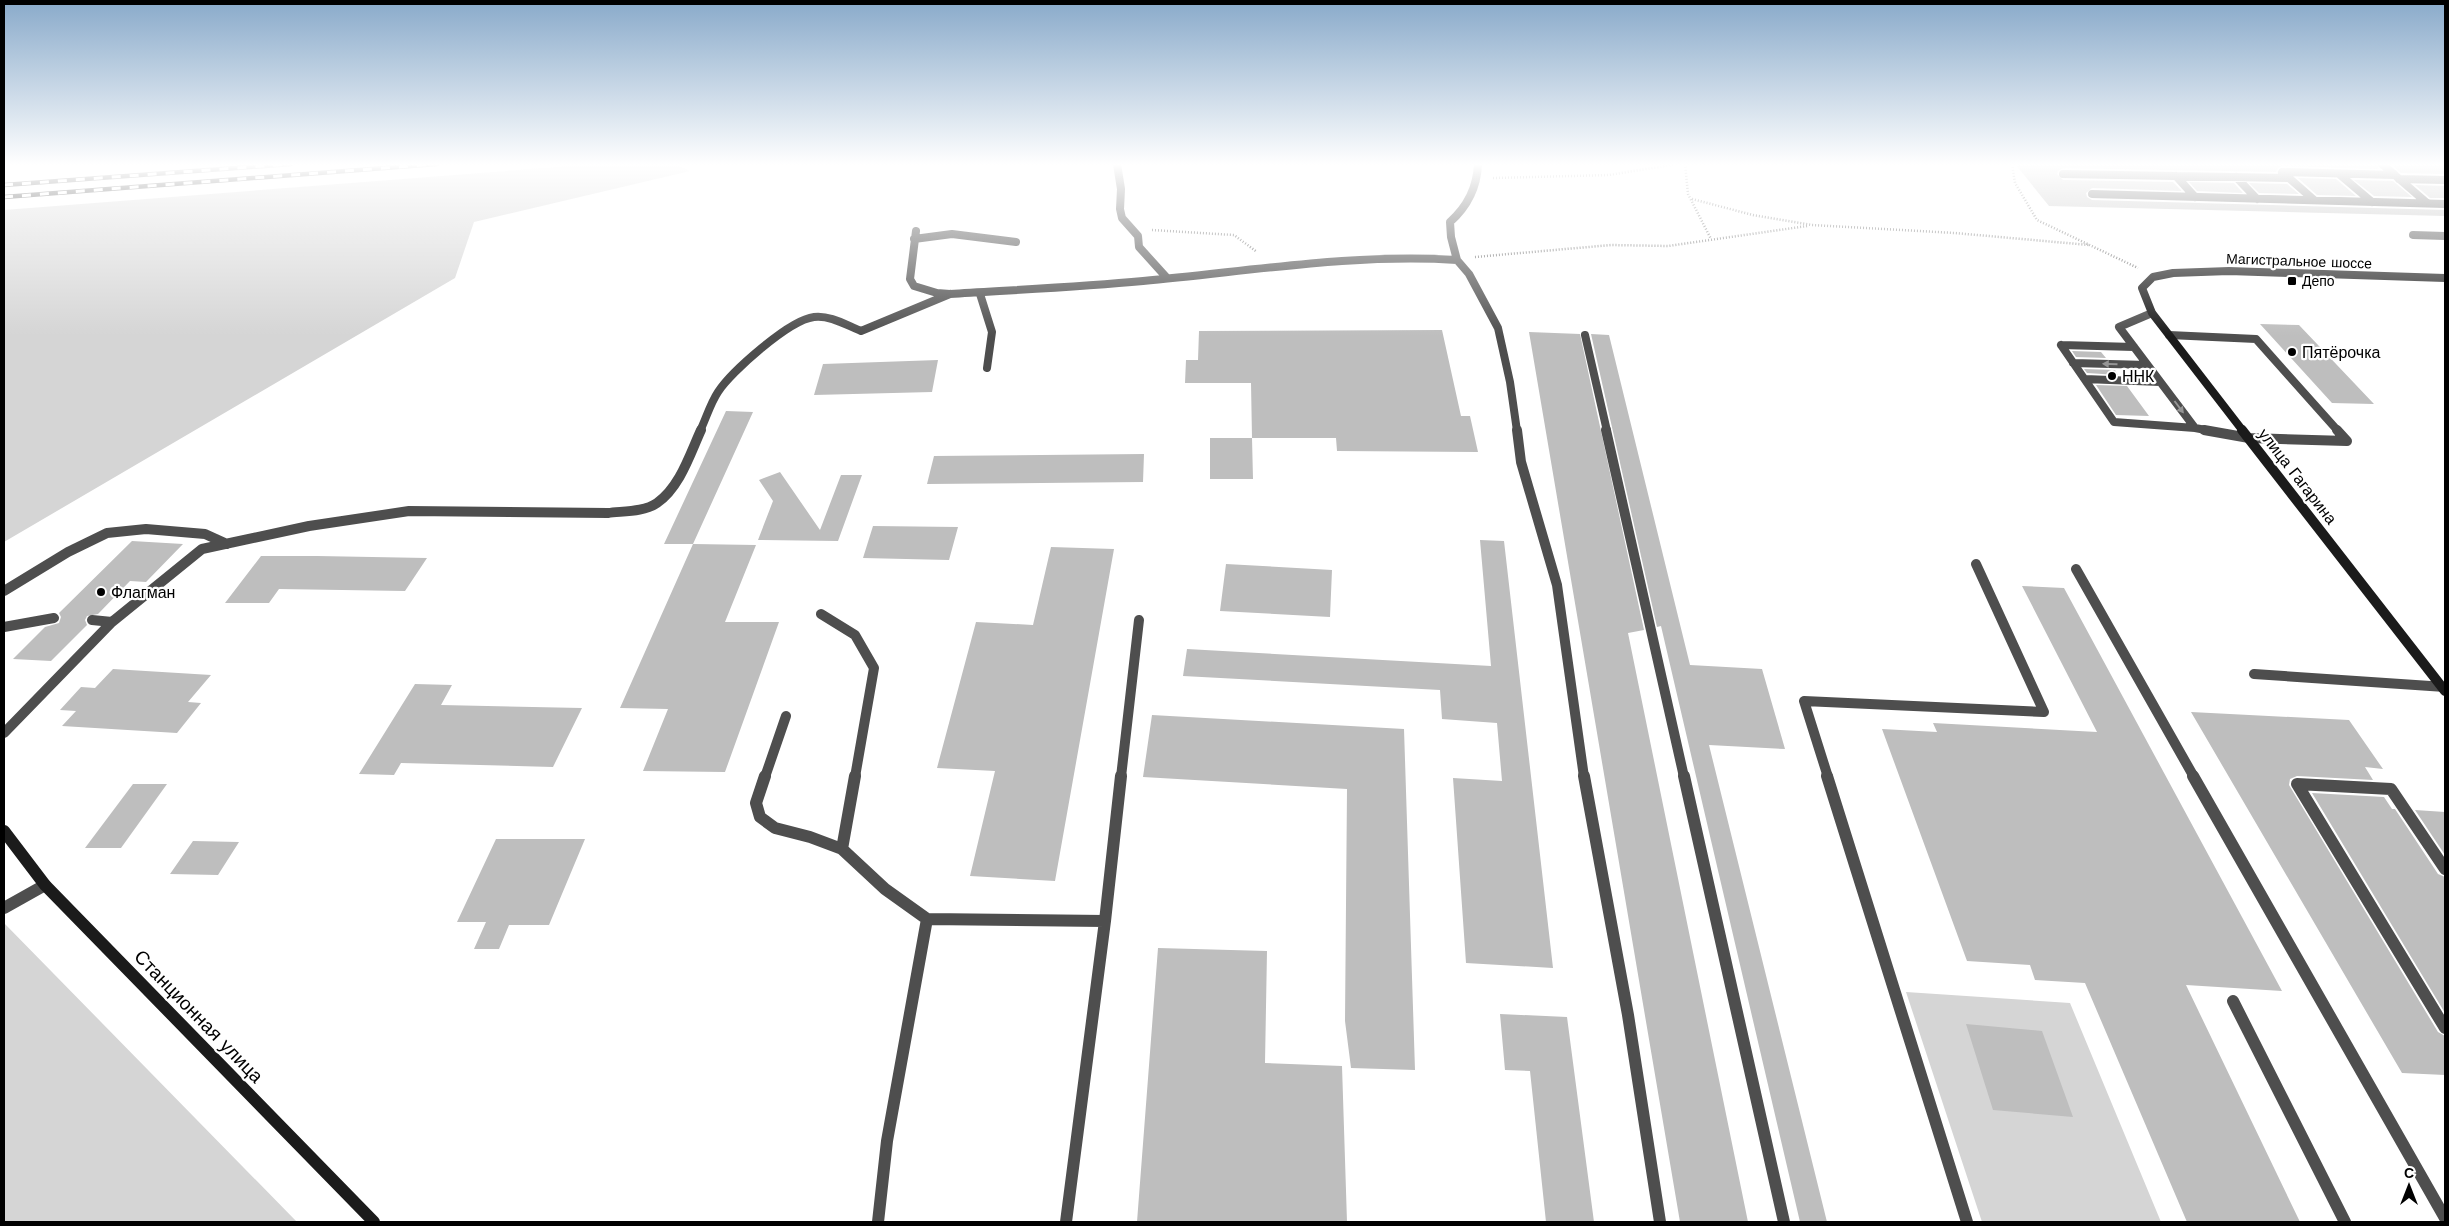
<svg xmlns="http://www.w3.org/2000/svg" width="2449" height="1226" font-family="'Work Sans',sans-serif">
<rect width="100%" height="100%" fill="#fff"/>
<path fill="#d5d5d5" d="M 596,164 L 674,164 L 690,171 L 474,222 L 455,278 L 4,542 L 4,210 Z
M 4,923 L 297,1222 L 4,1222 Z
M 1906,992 L 2070,1003 L 2161,1222 L 1982,1222 Z"/>
<path fill="#bebebe" d="M 2377,164 L 2379,169 L 2282,166 L 2278,168 L 2276,172 L 2063,168 L 2058,171 L 2057,174 L 2063,180 L 2173,182 L 2182,191 L 2092,188 L 2086,193 L 2087,197 L 2092,200 L 2445,210 L 2445,216 L 2049,206 L 2016,165 Z
M 2391,164 L 2445,164 L 2445,174 L 2401,173 Z
M 2298,178 L 2336,179 L 2356,196 L 2317,195 Z
M 2354,180 L 2393,181 L 2412,197 L 2374,196 Z
M 2189,182 L 2234,183 L 2243,193 L 2197,191 Z
M 2249,183 L 2287,184 L 2299,194 L 2259,193 Z
M 2415,185 L 2445,186 L 2445,198 L 2430,198 Z
M 2260,324 L 2299,325 L 2374,404 L 2332,403 Z
M 1442,330 L 1461,416 L 1470,416 L 1478,452 L 1337,451 L 1336,438 L 1252,438 L 1251,383 L 1185,383 L 1186,360 L 1198,360 L 1199,331 Z
M 1529,332 L 1580,334 L 1644,630 L 1628,633 L 1748,1222 L 1680,1222 Z
M 1591,334 L 1609,335 L 1690,665 L 1762,669 L 1785,749 L 1709,745 L 1827,1222 L 1800,1222 L 1661,626 L 1657,627 Z
M 2072,351 L 2101,352 L 2106,358 L 2076,357 Z
M 938,360 L 932,392 L 814,395 L 823,364 Z
M 2084,369 L 2115,370 L 2118,375 L 2087,373 Z
M 2096,385 L 2127,386 L 2149,416 L 2116,415 Z
M 726,411 L 753,412 L 693,544 L 664,544 Z
M 1210,438 L 1252,438 L 1253,479 L 1210,479 Z
M 1144,454 L 1143,482 L 927,484 L 934,456 Z
M 780,472 L 820,530 L 841,475 L 862,475 L 838,541 L 758,540 L 773,501 L 759,480 Z
M 873,526 L 958,527 L 949,560 L 863,558 Z
M 1480,540 L 1504,541 L 1553,968 L 1466,963 L 1453,778 L 1502,781 L 1497,723 L 1442,719 L 1440,690 L 1183,676 L 1187,649 L 1491,666 Z
M 132,541 L 183,544 L 146,582 L 130,581 L 98,614 L 87,616 L 85,620 L 87,625 L 51,661 L 13,659 L 45,627 L 59,623 L 61,617 L 59,613 Z
M 693,544 L 756,545 L 725,622 L 779,622 L 725,772 L 643,771 L 668,709 L 620,708 Z
M 1051,547 L 1114,549 L 1055,881 L 970,876 L 995,771 L 937,768 L 976,622 L 1033,625 Z
M 261,556 L 317,556 L 427,558 L 405,591 L 279,589 L 269,603 L 225,603 Z
M 1226,564 L 1332,570 L 1330,617 L 1220,611 Z
M 2022,586 L 2064,588 L 2282,991 L 2186,985 L 2300,1222 L 2187,1222 L 2085,983 L 2035,980 L 2030,965 L 1967,961 L 1882,729 L 1937,732 L 1933,723 L 2097,732 Z
M 113,669 L 211,675 L 188,702 L 201,703 L 177,733 L 62,726 L 76,711 L 60,710 L 81,687 L 95,688 Z
M 415,684 L 452,685 L 441,705 L 582,708 L 553,767 L 401,763 L 394,775 L 359,774 Z
M 2191,712 L 2349,720 L 2383,769 L 2365,767 L 2373,780 L 2297,776 L 2290,779 L 2289,785 L 2438,1032 L 2445,1036 L 2445,1075 L 2402,1073 Z
M 1152,715 L 1404,729 L 1415,1070 L 1351,1068 L 1345,1021 L 1347,789 L 1143,777 Z
M 133,784 L 167,784 L 121,848 L 85,848 Z
M 2312,793 L 2384,797 L 2392,809 L 2395,809 L 2438,874 L 2445,877 L 2445,1013 Z
M 2415,810 L 2445,812 L 2445,855 Z
M 496,839 L 585,839 L 549,925 L 509,925 L 499,949 L 474,949 L 486,922 L 457,922 Z
M 193,841 L 239,842 L 218,875 L 170,874 Z
M 1158,948 L 1267,951 L 1265,1063 L 1342,1066 L 1347,1222 L 1137,1222 Z
M 1500,1014 L 1567,1017 L 1594,1222 L 1546,1222 L 1530,1071 L 1505,1070 Z
M 1966,1024 L 2042,1031 L 2073,1117 L 1993,1110 Z"/>
<g fill="none" stroke-linecap="round" stroke-linejoin="round">
<path stroke="#707070" stroke-width="2.5" stroke-dasharray="1 2" stroke-linecap="butt" d="M 1685,164 L 1688,194 L 1711,239
M 2012,164 L 2015,183 L 2037,220 L 2138,268
M 1493,178 L 1609,175 L 1677,164
M 1692,199 L 1753,215 L 1812,225 L 1955,233 L 2089,245
M 1152,230 L 1234,235 L 1257,252
M 1475,257 L 1611,245 L 1668,246 L 1807,226"/>
<path stroke="#4e4e4e" stroke-width="8" d="M 1117,164 L 1121,189 L 1120,209 L 1122,218 L 1138,236 L 1139,247 L 1167,278
M 1478,164 C 1477,188 1468,206 1450,222 L 1451,237 L 1457,260 L 1469,274 L 1498,328 L 1510,382 L 1517,431
M 2063,174 L 2289,178 L 2282,172 L 2395,175 L 2382,164
M 2339,174 L 2372,202
M 2176,176 L 2195,197
M 2236,177 L 2257,199
M 2397,177 L 2427,203
M 2289,178 L 2314,200
M 2399,179 L 2445,180
M 2092,194 L 2445,204
M 916,231 L 910,279 L 914,286 L 937,293 L 950,294 C 1014,290 1079,287 1143,281 C 1245,272 1354,253 1457,260
M 2413,235 L 2445,236
M 914,239 L 952,234 L 1016,242
M 980,294 L 992,332 L 987,368
M 2152,313 L 2119,327 L 2195,428 L 2211,431
M 1585,335 L 1607,431
M 2169,335 L 2256,339 L 2338,431
M 2061,345 L 2114,422 L 2195,428
M 2061,345 L 2134,347
M 2073,363 L 2147,365
M 2085,379 L 2160,382
M 700,431 C 706,419 710,404 718,392 C 731,372 789,320 814,317 C 830,315 846,325 861,331 L 950,294"/>
<path stroke="#4e4e4e" stroke-width="10" d="M 1517,430 L 1521,462 L 1557,585 L 1584,777
M 1606,430 L 1684,777
M 2204,430 L 2249,438 L 2347,441 L 2337,430
M 2076,569 L 2194,777
M 4,591 L 68,552 L 107,533 L 146,529 L 205,534 L 227,544
M 821,614 L 855,635 L 874,668 L 855,777
M 112,622 L 202,549 L 309,526 L 409,511 L 608,513 C 623,511 644,512 657,503 C 680,487 690,454 701,430
M 4,627 L 54,618
M 2254,674 L 2445,687
M 4,733 L 112,622 L 92,620
M 765,777 L 786,716
M 1121,777 L 1139,620
M 1828,777 L 1804,701 L 2044,712 L 1976,564"/>
<path stroke="#4e4e4e" stroke-width="12" d="M 765,776 L 756,803 L 760,817 L 775,828 L 810,837 L 842,849 L 885,889 L 927,919 L 887,1141 L 878,1222
M 1584,776 L 1628,1015 L 1660,1222
M 1684,776 L 1784,1222
M 1827,776 L 1967,1222
M 2193,776 L 2445,1218
M 842,849 L 855,776
M 2445,869 L 2391,789 L 2297,784 L 2445,1028
M 927,919 L 1105,921 L 1121,776
M 2233,1001 L 2345,1222
M 1066,1222 L 1105,921"/>
<path stroke="#4e4e4e" stroke-width="12" d="M 4,908 L 45,885"/>
<path stroke="#1b1b1b" stroke-width="8" d="M 2243,431 L 2152,313 L 2142,288 L 2153,277 L 2173,273 L 2229,271 L 2445,278"/>
<path stroke="#1b1b1b" stroke-width="10" d="M 2242,430 L 2445,691"/>
<path stroke="#1b1b1b" stroke-width="12" d="M 4,831 L 45,885 L 374,1222"/>
<defs>
<path id="rail" d="M 4,185 L 291,164
M 4,197 L 437,164"/>
</defs>
<use href="#rail" stroke="#000" stroke-width="4.5"/>
<use href="#rail" stroke="#fff" stroke-width="3" stroke-dasharray="9" stroke-linecap="butt"/>
</g>
<defs><path id="oneway-solid" d="M-6-.8H1V-3.2L6.5 0L1 3.2V.8H-6Z" transform="scale(1.25)"/></defs>
<g fill="#959595">
<use href="#oneway-solid" transform="translate(2110 364) rotate(-178)"/>
<use href="#oneway-solid" transform="translate(2179 407) rotate(53)"/>
</g>
<linearGradient id="sky" x2="0" y2="1"><stop stop-color="#89aaca"/><stop offset="0.49" stop-color="#fff"/><stop offset="1" stop-color="#fff" stop-opacity="0"/></linearGradient>
<rect width="2449" height="336" fill="url(#sky)"/>
<g fill="#000" stroke="#fff" stroke-width="2">
<rect x="2287" y="276" width="10" height="10" rx="2.5"/>
<circle cx="2292" cy="352" r="5"/>
<circle cx="2112" cy="376" r="5"/>
<circle cx="101" cy="592" r="5"/>
</g>
<g text-anchor="middle" stroke-width="4.5" stroke-linejoin="round" paint-order="stroke">
<g font-size="14" fill="#000" stroke="#fff">
<text transform="translate(2299 261) rotate(2)" y="5">Магистральное шоссе</text>
</g>
<g font-size="14" fill="#000" stroke="#fff" text-anchor="start">
<text x="2302" y="286">Депо</text>
</g>
<g font-size="16" fill="#000" stroke="#fff" text-anchor="start">
<text x="2302" y="358">Пятёрочка</text>
<text x="2122" y="382">ННК</text>
<text x="111" y="598">Флагман</text>
</g>
<g font-size="16" fill="#000" stroke="#fff">
<text transform="translate(2298 476) rotate(52)" y="6">улица Гагарина</text>
</g>
<g font-size="19" fill="#000" stroke="#fff">
<text transform="translate(199 1016) rotate(46)" y="7">Станционная улица</text>
</g>
</g>
<rect width="2449" height="1226" fill="none" stroke="#000000" stroke-width="10"/>
<g transform="translate(2409 1186)" stroke="#ffffff" stroke-width="4" paint-order="stroke">
<path d="M0-4L9 19L0 12L-9 19Z" fill="#000000"/>
<text y="-8" font-size="14" font-weight="bold" text-anchor="middle" fill="#000000">С</text>
</g>
</svg>
